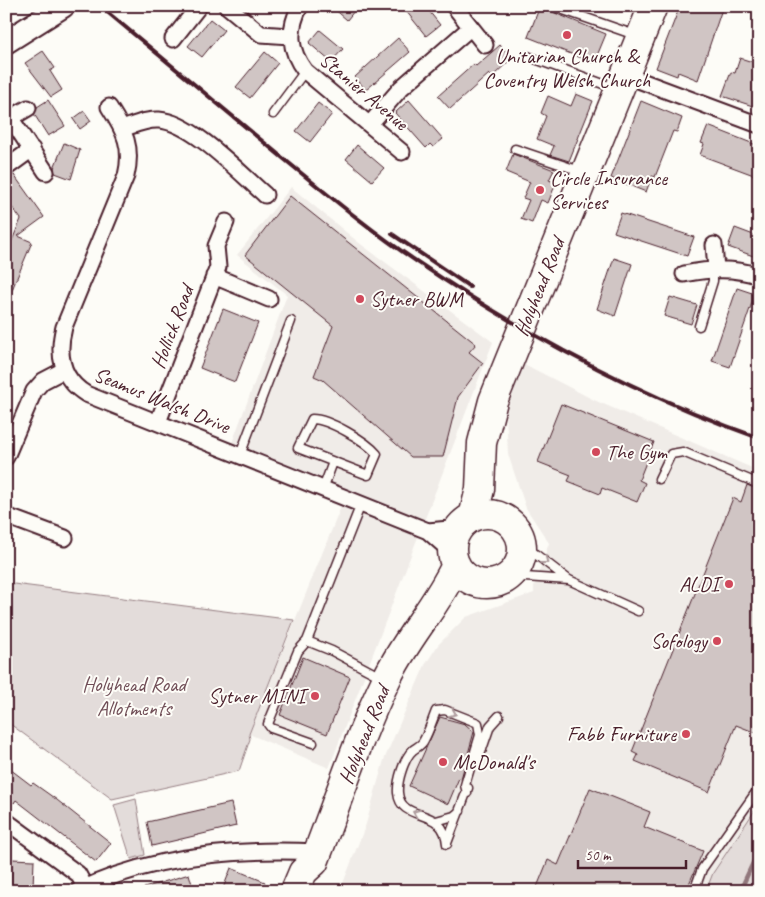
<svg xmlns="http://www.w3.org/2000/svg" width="765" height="897" font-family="Caveat,sans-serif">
<rect width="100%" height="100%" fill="#fdfcf7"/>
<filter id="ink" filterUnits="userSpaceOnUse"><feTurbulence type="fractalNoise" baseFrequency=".02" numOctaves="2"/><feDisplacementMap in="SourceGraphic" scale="10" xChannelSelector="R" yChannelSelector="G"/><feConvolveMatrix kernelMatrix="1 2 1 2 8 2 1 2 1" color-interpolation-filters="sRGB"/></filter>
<g filter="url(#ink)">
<path fill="#f0ece8" d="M 291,187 L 358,242 L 493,342 L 329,768 L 249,734 L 345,497 L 229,451 L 287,295 L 237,255 Z
M 522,363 L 594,400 L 759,471 L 759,804 L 715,869 L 706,891 L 340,891 L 366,824 L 384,760 L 425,665 L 438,645 L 466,617 L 534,593 L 534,586 L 549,543 L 526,508 L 508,454 L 506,414 Z"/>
<path fill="#e3dcda" stroke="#967e82" d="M 6,583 L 294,620 L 249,734 L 250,739 L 239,771 L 112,799 L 6,721 Z
M 136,799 L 145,855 L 131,859 L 114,805 Z
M 759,804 L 759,891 L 706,891 L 713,873 Z"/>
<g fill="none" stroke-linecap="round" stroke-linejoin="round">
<path stroke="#91777b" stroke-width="4.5" d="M 740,891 L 759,850"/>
</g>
<path fill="#d0c5c4" stroke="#4a1f2b" d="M 331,6 L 358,6 L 347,20 Z
M 402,6 L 425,6 L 440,25 L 426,36 Z
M 540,6 L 546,6 L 550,11 L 606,34 L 594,63 L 528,37 Z
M 680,6 L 723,6 L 698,80 L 678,72 L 677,76 L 656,68 Z
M 210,19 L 224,30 L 202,57 L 188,46 Z
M 320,30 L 343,49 L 331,62 L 309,43 Z
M 398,38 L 410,52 L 366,90 L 355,77 Z
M 500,45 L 512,58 L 492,77 L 489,74 L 450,109 L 438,96 L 474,64 L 476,66 Z
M 43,51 L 55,68 L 50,71 L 62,90 L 51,97 L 25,63 Z
M 265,52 L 278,63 L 250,98 L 236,87 Z
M 740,58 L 759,64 L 759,108 L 722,96 L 731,72 L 735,73 Z
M 576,94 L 593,101 L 569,161 L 550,155 L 554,146 L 537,139 L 546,116 L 541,113 L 548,96 L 571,106 Z
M 48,100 L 65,126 L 48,136 L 34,114 L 37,107 Z
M 409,100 L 443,139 L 433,147 L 430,144 L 426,148 L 395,113 Z
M 641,101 L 682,118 L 677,132 L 673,131 L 655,177 L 652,176 L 646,192 L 611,178 Z
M 318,103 L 332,114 L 310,142 L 296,131 Z
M 84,111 L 91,121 L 80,129 L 73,119 Z
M 708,126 L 759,146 L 759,177 L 700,155 L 704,144 L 701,143 Z
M 64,143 L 80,150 L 71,179 L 55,173 L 54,168 Z
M 357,145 L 384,168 L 372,181 L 346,159 Z
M 513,154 L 554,170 L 549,180 L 556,183 L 548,203 L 541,200 L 532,223 L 521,219 L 529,200 L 523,198 L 530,182 L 506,172 Z
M 14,175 L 44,217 L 18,236 L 32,242 L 6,304 L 6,255 L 21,219 L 6,199 L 6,180 Z
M 290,196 L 476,344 L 469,352 L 483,363 L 458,397 L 443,457 L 411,457 L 323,380 L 314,376 L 333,326 L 245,255 Z
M 621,213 L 694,237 L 687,256 L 614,232 Z
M 735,228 L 759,237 L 759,258 L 728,247 Z
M 614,258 L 632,264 L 615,316 L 597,309 Z
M 737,288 L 755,294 L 730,367 L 712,361 Z
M 670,297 L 697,305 L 691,324 L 664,316 Z
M 223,309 L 258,323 L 235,382 L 200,368 Z
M 561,404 L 654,442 L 639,480 L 645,483 L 637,502 L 602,488 L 600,494 L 568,481 L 571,475 L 538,462 Z
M 747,485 L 759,490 L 759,734 L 736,725 L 709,792 L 635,761 L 638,755 L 632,752 L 733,498 L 741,502 Z
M 303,657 L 350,677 L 327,734 L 280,715 Z
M 440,717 L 465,724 L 474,732 L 461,779 L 459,778 L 448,804 L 409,786 Z
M 6,766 L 31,785 L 33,783 L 57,800 L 111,843 L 96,862 L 29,810 L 16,800 L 14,803 L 6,797 Z
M 590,788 L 650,812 L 644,827 L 703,851 L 686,891 L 548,891 L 537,887 L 548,860 L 558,865 Z
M 231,803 L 236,826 L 152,846 L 147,822 Z
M 12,859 L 34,860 L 33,887 L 24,887 L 24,891 L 11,891 Z
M 231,868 L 265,882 L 262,891 L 222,891 Z
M 189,874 L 194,891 L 144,891 L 144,888 Z"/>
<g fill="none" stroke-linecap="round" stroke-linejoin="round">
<defs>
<path id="lane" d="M 552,6 L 635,35
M 527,56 L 614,88
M 273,114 L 305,71
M 515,149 L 580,171
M 699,326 L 713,281 L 713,270
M 312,419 C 329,419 366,441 377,454 L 368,475 L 298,448 Z
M 240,455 L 291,321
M 659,479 L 671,454 L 683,452 L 759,484
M 323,489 L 333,462
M 361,504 L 307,641 L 332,651 L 381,677
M 521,543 L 569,580 L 638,611
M 510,576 L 569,580
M 307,641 L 298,651 L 268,724 L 271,728 L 313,743
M 478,761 L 490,726 L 499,716
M 436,821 L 454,816 L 460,811
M 447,843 L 468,788
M 447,844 C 444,805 401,824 398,793 C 397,781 404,758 413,750 C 417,747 422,745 424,740 C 429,731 432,721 436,711 L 445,710 L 478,723 L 480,735 L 465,785 L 467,793
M 694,891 L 702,869 L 759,788"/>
<path id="street" d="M 227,6 L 261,34 L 290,36
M 300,6 C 288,30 289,50 305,71 L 402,152
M 454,6 L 485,45
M 173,39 L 199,6
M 625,75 L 759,125
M 109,107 C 125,132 133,147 126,176 L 64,327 C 57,354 61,379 86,394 L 428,531 L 453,553
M 6,111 L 46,172
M 11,118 L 28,108
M 370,124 L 401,88 L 470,28
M 122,129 C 134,125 146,119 159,120 C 192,122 240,173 265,195
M 6,168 L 32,149
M 714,245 L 716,269
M 684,274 C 709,269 734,267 759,276
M 214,276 L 269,299
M 158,422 L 218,267 L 216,246 L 226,222
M 6,457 L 34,391 L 43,381 L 64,370
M 6,516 L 65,538
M 428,531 L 460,528
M 6,821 L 78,874 L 85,887
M 78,891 C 151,855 238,848 318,852"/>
<path id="secondary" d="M 6,42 L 63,6"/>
<path id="highway" d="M452 549a35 35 0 1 1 70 0a35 35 0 1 1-70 0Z
M 473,517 L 480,489 L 482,443 L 493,401 L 653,6
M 295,891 L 303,872 L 314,862 C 338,801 358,737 387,678 C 406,638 437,606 456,565"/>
</defs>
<use href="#lane" stroke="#4a1f2b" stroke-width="11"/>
<use href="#street" stroke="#4a1f2b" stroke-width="19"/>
<use href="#secondary" stroke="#4a1f2b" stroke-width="26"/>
<use href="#highway" stroke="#4a1f2b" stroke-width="31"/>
<use href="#lane" stroke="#fdfcf7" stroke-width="8"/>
<use href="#street" stroke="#fdfcf7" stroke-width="15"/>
<use href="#secondary" stroke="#fdfcf7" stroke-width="22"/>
<use href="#highway" stroke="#fdfcf7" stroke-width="28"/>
<path stroke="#4a1f2b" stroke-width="4" d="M 100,6 C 161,57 222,108 284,159 C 327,194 370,230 416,261 C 522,333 638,395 759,438
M 392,234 L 470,287"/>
</g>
<defs><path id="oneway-chevron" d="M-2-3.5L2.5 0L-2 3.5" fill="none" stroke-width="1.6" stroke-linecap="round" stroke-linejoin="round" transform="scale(1.25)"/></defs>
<g stroke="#ac999b">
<use href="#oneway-chevron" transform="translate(545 561) rotate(38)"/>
<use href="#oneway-chevron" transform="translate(453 713) rotate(22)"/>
<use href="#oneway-chevron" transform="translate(416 813) rotate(-158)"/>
</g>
</g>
<g fill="#d1495b" stroke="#fdfcf7" stroke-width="2">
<circle cx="567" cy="35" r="5"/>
<circle cx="540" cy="190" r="5"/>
<circle cx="360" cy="299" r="5"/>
<circle cx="596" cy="452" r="5"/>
<circle cx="729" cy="584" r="5"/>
<circle cx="717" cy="641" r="5"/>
<circle cx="315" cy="696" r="5"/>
<circle cx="686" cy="734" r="5"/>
<circle cx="443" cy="762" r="5"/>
</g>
<g text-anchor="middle" stroke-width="4" stroke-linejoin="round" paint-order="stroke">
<g font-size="21" fill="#4a1f2b" stroke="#fdfcf7" text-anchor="start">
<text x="567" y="63" text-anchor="middle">Unitarian Church &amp;<tspan x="567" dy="24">Coventry Welsh Church</tspan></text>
<text x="550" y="185">Circle Insurance<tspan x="550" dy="24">Services</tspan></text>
<text x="370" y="306">Sytner BWM</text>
<text x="606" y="459">The Gym</text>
<text x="719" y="591" text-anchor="end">ALDI</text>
<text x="707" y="648" text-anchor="end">Sofology</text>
<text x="305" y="703" text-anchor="end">Sytner MINI</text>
<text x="676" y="741" text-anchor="end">Fabb Furniture</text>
<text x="453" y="769">McDonald's</text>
</g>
<g font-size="21" fill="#4a1f2b" stroke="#fdfcf7">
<text transform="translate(364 91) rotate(40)" y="7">Stanier Avenue</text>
<text transform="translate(539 287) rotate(-68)" y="7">Holyhead Road</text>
<text transform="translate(172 327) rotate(-69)" y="7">Hollick Road</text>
<text transform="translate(162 400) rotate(22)" y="7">Seamus Walsh Drive</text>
<text transform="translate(364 735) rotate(-68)" y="7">Holyhead Road</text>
</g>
<g font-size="21" fill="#704e57" stroke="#fdfcf7">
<text x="134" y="691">Holyhead Road<tspan x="134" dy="24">Allotments</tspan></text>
</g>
</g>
<rect width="765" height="897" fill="none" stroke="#fdfcf7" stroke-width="25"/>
<rect x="12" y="12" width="740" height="872" fill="none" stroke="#4a1f2b" stroke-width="2" filter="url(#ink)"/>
<path d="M578 860v8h108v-8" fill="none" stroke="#4a1f2b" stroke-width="2.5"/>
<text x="585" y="860" font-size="15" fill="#4a1f2b" stroke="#fdfcf7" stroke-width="4" paint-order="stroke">50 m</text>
</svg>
